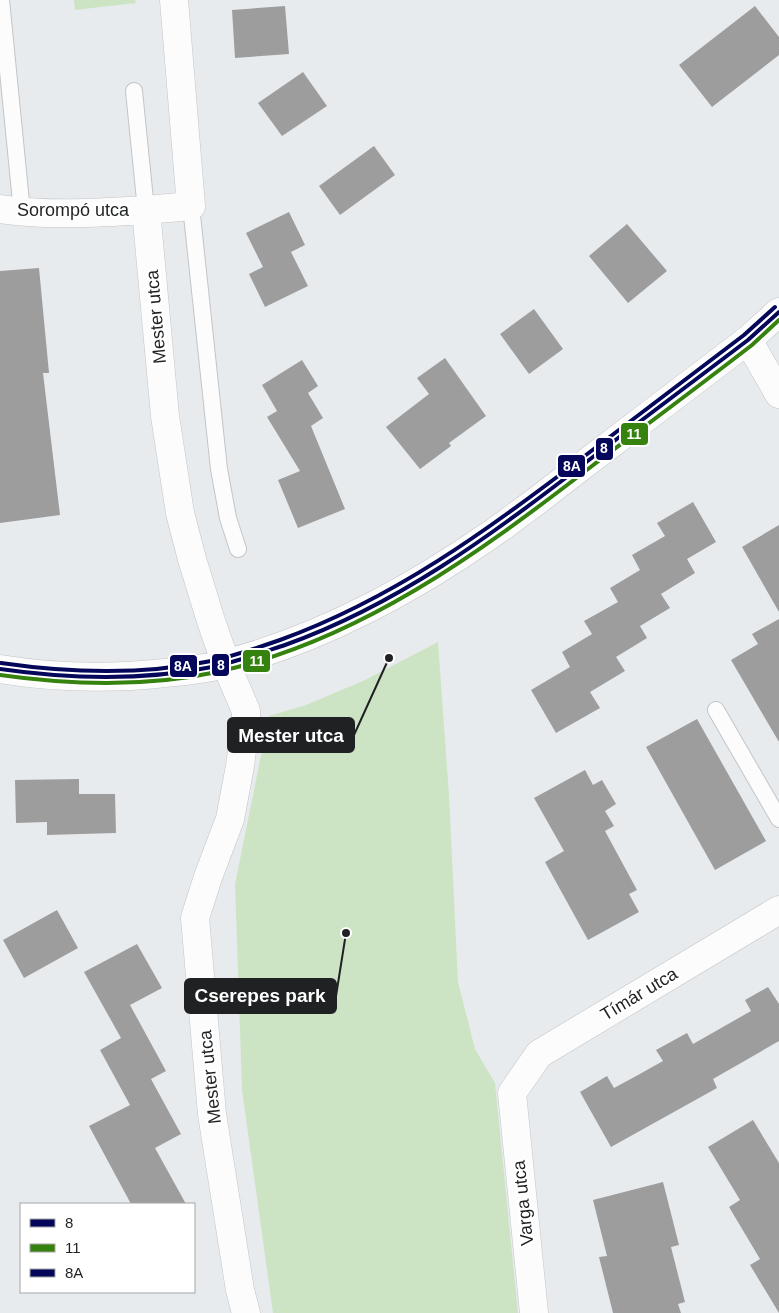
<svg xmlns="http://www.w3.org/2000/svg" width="779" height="1313" font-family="Arial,sans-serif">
<rect width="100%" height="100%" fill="#e8ebee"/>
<path fill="#cde4c4" d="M 74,0 L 135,0 L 136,3 L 75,10 Z
M 438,642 L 449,795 L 458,982 L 475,1049 L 495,1083 L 518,1313 L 273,1313 L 242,1090 L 235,884 L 269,716 L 306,705 L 365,680 Z"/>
<path fill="#9d9d9e" d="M 285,6 L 289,54 L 235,58 L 232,10 Z
M 755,6 L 779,37 L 779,55 L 712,107 L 679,65 Z
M 303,72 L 327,106 L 282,136 L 258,103 Z
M 374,146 L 395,175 L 340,215 L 319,186 Z
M 289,212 L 305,245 L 291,252 L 308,286 L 265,307 L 249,274 L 263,267 L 246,233 Z
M 627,224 L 667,271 L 628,303 L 589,256 Z
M 39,268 L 49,373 L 43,373 L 60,515 L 0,523 L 0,271 Z
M 534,309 L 563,349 L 529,374 L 500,334 Z
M 445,358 L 486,416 L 449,443 L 451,446 L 420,469 L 386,427 L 429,394 L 417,378 Z
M 302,360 L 318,386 L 308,393 L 323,418 L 311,426 L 345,509 L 298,528 L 278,480 L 300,471 L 267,417 L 277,411 L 262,385 Z
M 693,502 L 716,542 L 687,559 L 695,573 L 661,594 L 670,608 L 640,626 L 647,638 L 616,657 L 625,671 L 590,692 L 600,708 L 556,733 L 531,690 L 570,667 L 562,652 L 592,634 L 584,621 L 618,602 L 610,588 L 640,570 L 632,555 L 665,536 L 657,523 Z
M 779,525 L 779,612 L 742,547 Z
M 779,619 L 779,742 L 731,660 L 758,644 L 752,634 Z
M 697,719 L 766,841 L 715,870 L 646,747 Z
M 585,770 L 593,785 L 602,780 L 616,804 L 605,811 L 614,826 L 605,831 L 637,890 L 629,894 L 639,912 L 588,940 L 545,862 L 564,851 L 534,798 Z
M 79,779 L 79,794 L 115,794 L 116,833 L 47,835 L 47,822 L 16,823 L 15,780 Z
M 57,910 L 78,948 L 24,978 L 3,940 Z
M 137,944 L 162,988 L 130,1005 L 166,1071 L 151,1079 L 181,1134 L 155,1148 L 186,1204 L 131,1204 L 89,1126 L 130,1105 L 100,1050 L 121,1038 L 84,972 Z
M 768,987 L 779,1004 L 779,1041 L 713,1079 L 717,1088 L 611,1147 L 580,1092 L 607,1076 L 614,1088 L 638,1075 L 663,1061 L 656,1050 L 687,1033 L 693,1044 L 751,1011 L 745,1000 Z
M 753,1120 L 779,1163 L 779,1313 L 750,1265 L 760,1259 L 729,1207 L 740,1200 L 708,1147 Z
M 663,1182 L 679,1245 L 671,1247 L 685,1302 L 678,1304 L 681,1313 L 613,1313 L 599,1257 L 607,1256 L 593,1200 Z"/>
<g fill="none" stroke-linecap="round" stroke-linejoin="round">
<defs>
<path id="service" d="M 1,0 L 22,212
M 134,91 L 146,210
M 191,206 L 219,469 L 228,518 L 238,549
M 716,710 L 779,819"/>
<path id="minor" d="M 174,0 L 191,206 L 146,210 L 165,416 L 180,513 L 192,559 L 211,621 L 226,664 L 246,711 L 246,720 L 240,766 L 230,819 L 208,877 L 195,918 L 212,1114 L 240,1290 L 246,1313
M 0,209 C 48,216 97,213 146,210
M 748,340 L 779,394
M 534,1313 L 512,1093 L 539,1054 L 779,910"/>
<path id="tertiary" d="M 0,669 C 55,678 110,679 165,673 C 186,671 208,669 228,663 C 322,638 411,590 490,535 C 522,513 552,489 582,466 C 637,424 693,382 748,340 L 779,312"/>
</defs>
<use href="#service" stroke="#c3c5c7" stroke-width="18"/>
<use href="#minor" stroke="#c3c5c7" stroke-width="29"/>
<use href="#tertiary" stroke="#c3c5c7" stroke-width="29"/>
<use href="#service" stroke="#fcfcfc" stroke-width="16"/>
<use href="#minor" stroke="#fcfcfc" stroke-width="28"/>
<use href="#tertiary" stroke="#fcfcfc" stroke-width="28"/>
<defs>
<path id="bus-1" d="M 0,669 C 69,679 142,681 212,667 C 236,662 261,653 285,645 C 397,605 492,535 585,463 C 640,422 694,381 748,340 L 779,312"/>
<path id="bus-2" d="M 0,675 C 70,685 147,687 217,672 C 359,641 479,553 592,466 C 645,426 699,386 752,345 L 779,320"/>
<path id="bus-3" d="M 1,663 C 70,673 143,675 211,661 C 234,656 257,648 280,640 C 393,599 488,530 582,458 C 636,417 690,376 744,335 L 775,307"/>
</defs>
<use href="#bus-1" stroke="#fff" stroke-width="8"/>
<use href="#bus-2" stroke="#fff" stroke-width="8"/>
<use href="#bus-3" stroke="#fff" stroke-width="8"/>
<use href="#bus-1" stroke="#05085a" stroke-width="4"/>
<use href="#bus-2" stroke="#35820e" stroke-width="4"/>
<use href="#bus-3" stroke="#05085a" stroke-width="4"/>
</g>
<g text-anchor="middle" stroke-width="5" stroke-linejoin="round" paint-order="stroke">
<g font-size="18" fill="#1f2123" stroke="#fff">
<text x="73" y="216">Sorompó utca</text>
<text transform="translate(156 317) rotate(-95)" y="6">Mester utca</text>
<text transform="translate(639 994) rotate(-31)" y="6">Tímár utca</text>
<text transform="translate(210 1077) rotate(-96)" y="6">Mester utca</text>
<text transform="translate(523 1203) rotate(-96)" y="6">Varga utca</text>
</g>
</g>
<path fill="none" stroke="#1f2123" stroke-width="2" d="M389 658L354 735M346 933L336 996"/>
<g fill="#1f2123" stroke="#fff" stroke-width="2">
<circle cx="389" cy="658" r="5"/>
<circle cx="346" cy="933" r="5"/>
</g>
<g fill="#1f2123" stroke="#1f2123" stroke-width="2">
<rect x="228" y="718" width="126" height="34" rx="5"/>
<rect x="185" y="979" width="151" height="34" rx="5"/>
</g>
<g font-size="19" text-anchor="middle" font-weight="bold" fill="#fff">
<text x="291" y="742">Mester utca</text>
<text x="260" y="1002">Cserepes park</text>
</g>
<g stroke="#fff" stroke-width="2">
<rect x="620" y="422" width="29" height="24" rx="5" fill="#35820e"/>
<rect x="595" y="437" width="19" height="24" rx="5" fill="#05085a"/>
<rect x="557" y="454" width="29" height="24" rx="5" fill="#05085a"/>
<rect x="242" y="649" width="29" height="24" rx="5" fill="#35820e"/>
<rect x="211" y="653" width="19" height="24" rx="5" fill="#05085a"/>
<rect x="169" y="654" width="29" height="24" rx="5" fill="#05085a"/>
</g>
<g font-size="14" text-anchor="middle" font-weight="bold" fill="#fff">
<text x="634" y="439">11</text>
<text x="604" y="453">8</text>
<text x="572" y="471">8A</text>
<text x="257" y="666">11</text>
<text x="221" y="670">8</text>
<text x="183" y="671">8A</text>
</g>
<rect x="20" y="1203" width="175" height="90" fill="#ffffff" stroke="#a5a6a7"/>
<rect x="30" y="1219" width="25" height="8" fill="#05085a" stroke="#a5a6a7"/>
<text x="65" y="1228" font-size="15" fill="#1f2123">8</text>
<rect x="30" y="1244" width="25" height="8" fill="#35820e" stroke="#a5a6a7"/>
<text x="65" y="1253" font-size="15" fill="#1f2123">11</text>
<rect x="30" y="1269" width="25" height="8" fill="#05085a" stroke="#a5a6a7"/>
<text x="65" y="1278" font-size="15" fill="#1f2123">8A</text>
</svg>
